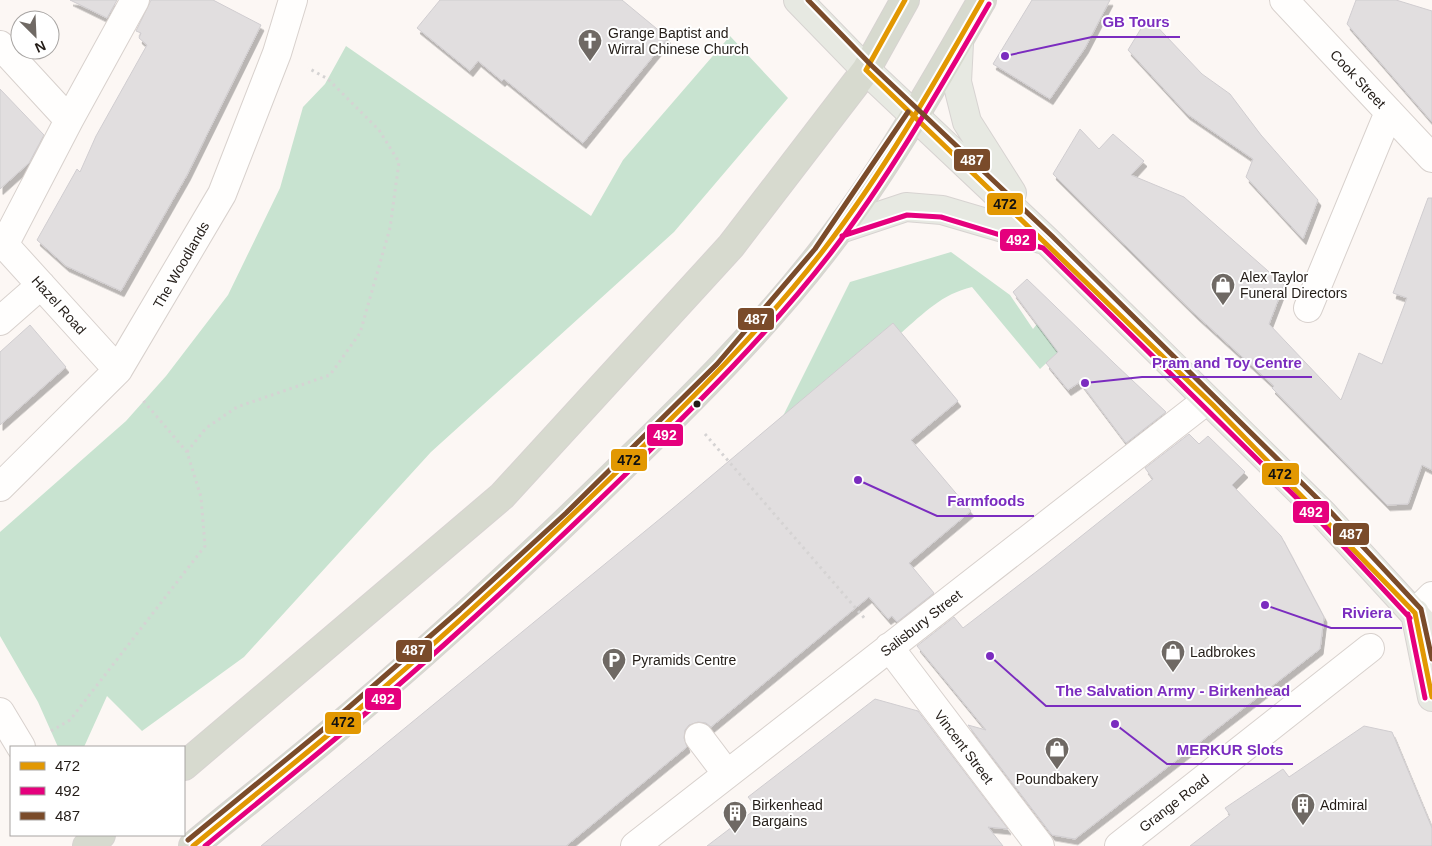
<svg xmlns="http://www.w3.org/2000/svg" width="1432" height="846" font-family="Helvetica,sans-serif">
<defs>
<filter id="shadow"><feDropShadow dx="3" dy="5.5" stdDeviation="0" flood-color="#0004"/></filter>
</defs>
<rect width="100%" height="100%" fill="#fcf7f4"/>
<path fill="#c8e3d0" d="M 730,36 L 788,98 L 674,232 L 431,452 L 244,657 L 142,731 L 107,696 L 84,747 L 58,747 L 38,702 L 0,636 L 0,532 L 126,421 L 166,376 L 228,295 L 280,188 L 303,107 L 325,84 L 346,46 L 591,216 L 623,160 Z
M 951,252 L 1010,295 L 1033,329 L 1037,324 L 1058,352 L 1040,369 L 972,287 C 942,294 924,313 901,333 L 892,324 L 783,416 L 850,282 Z"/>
<path fill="#e1dedf" stroke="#d0cdd0" filter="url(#shadow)" d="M 70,0 L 117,0 L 107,18 Z
M 151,0 L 213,0 L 261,25 L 187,175 L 121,291 L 66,266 L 37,240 L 77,169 L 80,172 L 96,136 L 147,45 L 139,38 L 141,33 L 136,31 Z
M 440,0 L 622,0 L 668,38 L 583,143 L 504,79 L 502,81 L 478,61 L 470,71 L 417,28 Z
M 1032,0 L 1110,0 L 1085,48 L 1050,99 L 993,64 Z
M 1356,0 L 1396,0 L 1432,11 L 1432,122 L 1347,24 Z
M 1148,17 L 1202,74 L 1230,94 L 1261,135 L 1318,200 L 1303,239 L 1246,177 L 1253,159 L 1187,114 L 1128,50 Z
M 0,89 L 44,135 L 29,163 L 0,189 Z
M 1080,129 L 1099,149 L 1113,134 L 1144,161 L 1131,175 L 1184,197 L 1284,285 L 1269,324 L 1341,400 L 1359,353 L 1382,364 L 1407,298 L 1393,293 L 1428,198 L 1432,198 L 1432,470 L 1422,465 L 1408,504 L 1387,505 L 1272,388 L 1274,386 L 1195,314 L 1053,174 Z
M 1027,279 L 1115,364 L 1166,412 L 1126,443 L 1080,382 L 1068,390 L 1046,363 L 1058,352 L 1013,292 Z
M 893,323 L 958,401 L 911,440 L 971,511 L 909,563 L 934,593 L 897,622 L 892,616 L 888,619 L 869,597 L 711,727 L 706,723 L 698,722 L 689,725 L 685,730 L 684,738 L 687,747 L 566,846 L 261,846 L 672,509 Z
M 30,325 L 66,367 L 0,425 L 0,352 Z
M 1189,434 L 1199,444 L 1208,436 L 1245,472 L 1232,485 L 1281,536 L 1324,617 L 1320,649 L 1075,839 L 1052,835 L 968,725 L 986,730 L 917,646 L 954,617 L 963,628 L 1045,565 L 1153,479 L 1145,468 Z
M 875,699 L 918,711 L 1008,829 L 988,827 L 1003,846 L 707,846 L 757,808 L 748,797 Z
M 1364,726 L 1392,732 L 1432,828 L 1432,846 L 1190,846 L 1230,815 L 1225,808 L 1283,769 L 1289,777 Z"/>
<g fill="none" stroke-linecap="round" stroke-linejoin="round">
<defs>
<path id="minor" d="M 1284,0 L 1432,158
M 0,45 L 69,120 L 4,245
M 69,120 L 135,0
M 0,240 L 118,370
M 1308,308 L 1389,112
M 0,321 L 41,285
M 0,487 L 118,370 L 222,194 L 277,53 L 293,0
M 1415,613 L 1432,596
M 889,647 L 1040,846
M 0,712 L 21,747
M 699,737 L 727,774
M 635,846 L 1207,400
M 1119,846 L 1370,648"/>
<path id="major" d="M 798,0 L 866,70 L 1047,241 L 1323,514 L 1432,633
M 959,43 L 957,82 L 967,122 L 1012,193
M 840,229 L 906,207 L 942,210 L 1041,239
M 1415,613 L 1432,697"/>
<path id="highway" d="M 184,766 L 502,496 L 731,246 L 866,70 L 905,0
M 87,846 L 101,835
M 193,846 C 241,806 290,768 338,727 C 436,644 531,557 623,466 C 693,398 762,329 822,252 C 883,174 933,86 982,0"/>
</defs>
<use href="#minor" stroke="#d8d1cd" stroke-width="30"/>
<use href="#major" stroke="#d7d3d1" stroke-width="30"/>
<use href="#highway" stroke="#d7d3d1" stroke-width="30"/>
<path stroke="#d5d3d3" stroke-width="3" stroke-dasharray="2.5 4" stroke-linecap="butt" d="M 705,434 L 866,620
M 187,452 L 206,428 L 237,407 L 330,375 L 360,333 L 390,228 L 399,162 L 379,130 L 328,79 L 308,68
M 51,731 L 70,720 L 205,546 L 201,497 L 187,452 L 141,398"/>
<use href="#minor" stroke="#fffefd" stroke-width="28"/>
<use href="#major" stroke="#e7e9e2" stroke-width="28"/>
<use href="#highway" stroke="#d7dacf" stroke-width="28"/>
<defs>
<path id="bus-1" d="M 866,70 L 1213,405 L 1415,613
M 866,70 L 905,0
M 1415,613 L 1432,697
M 193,846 C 253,796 314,748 373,697 C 459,623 542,545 623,466 C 693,398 762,329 822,252 C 883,173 933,86 982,0"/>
<path id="bus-2" d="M 842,236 L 907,215 L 941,217 L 1043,248 L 1318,519 L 1410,618
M 1408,614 L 1425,698
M 205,846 C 263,798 322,751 380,701 C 465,628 547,551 628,472 C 698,403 769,333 830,254 C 890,176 939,90 989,4"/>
<path id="bus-3" d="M 808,0 L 871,65 L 1052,236 L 1328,509 L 1421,609 L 1432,659
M 188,840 L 332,722 L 460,610 L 566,513 L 717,364 L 815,249 L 908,112"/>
</defs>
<use href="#bus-1" stroke="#fff" stroke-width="9"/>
<use href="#bus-2" stroke="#fff" stroke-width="9"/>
<use href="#bus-3" stroke="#fff" stroke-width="9"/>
<use href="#bus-1" stroke="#e29802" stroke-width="5"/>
<use href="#bus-2" stroke="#e5007d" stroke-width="5"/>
<use href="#bus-3" stroke="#7a4b2a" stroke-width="5"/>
</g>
<defs>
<symbol id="church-pin" viewBox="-11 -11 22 30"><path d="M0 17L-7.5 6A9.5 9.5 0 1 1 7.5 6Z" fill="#6f6964" stroke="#fff"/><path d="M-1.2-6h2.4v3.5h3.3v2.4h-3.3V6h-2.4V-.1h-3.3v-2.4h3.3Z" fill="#fff"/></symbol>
<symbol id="shop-pin" viewBox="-11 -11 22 30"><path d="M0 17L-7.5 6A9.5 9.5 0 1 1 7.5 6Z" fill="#6f6964" stroke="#fff"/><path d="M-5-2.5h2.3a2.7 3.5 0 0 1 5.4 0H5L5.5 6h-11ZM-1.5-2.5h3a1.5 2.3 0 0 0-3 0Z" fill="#fff"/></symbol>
<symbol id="parking-pin" viewBox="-11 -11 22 30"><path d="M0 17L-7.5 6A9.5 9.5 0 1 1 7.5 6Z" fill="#6f6964" stroke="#fff"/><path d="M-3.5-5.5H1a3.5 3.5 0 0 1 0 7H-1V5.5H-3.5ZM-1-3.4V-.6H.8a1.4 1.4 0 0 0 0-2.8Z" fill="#fff"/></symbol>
<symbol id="building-pin" viewBox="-11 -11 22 30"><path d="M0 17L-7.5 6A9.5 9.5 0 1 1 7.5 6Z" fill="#6f6964" stroke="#fff"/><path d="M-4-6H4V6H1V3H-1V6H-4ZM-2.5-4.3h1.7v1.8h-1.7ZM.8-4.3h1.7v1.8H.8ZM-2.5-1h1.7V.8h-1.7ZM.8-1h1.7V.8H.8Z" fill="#fff"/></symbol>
</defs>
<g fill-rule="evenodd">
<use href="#church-pin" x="576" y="27" width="28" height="38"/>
<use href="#shop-pin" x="1209" y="271" width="28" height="38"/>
<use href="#shop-pin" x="1159" y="638" width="28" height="38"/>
<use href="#parking-pin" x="600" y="646" width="28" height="38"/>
<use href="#shop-pin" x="1043" y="735" width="28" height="38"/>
<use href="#building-pin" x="1289" y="791" width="28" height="38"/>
<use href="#building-pin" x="721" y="799" width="28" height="38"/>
</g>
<circle fill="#231c17" stroke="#fff" stroke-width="2" cx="697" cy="404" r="4.5"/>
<g text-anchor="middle" stroke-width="4" stroke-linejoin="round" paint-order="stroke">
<g font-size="14" fill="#231c17" stroke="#fff" text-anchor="start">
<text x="608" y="38">Grange Baptist and<tspan x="608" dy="16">Wirral Chinese Church</tspan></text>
<text x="1240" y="282">Alex Taylor<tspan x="1240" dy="16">Funeral Directors</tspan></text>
<text x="1190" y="657">Ladbrokes</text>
<text x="632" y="665">Pyramids Centre</text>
<text x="1057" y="784" text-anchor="middle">Poundbakery</text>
<text x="752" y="810">Birkenhead<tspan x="752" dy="16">Bargains</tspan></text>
<text x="1320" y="810">Admiral</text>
</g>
<g font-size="14" fill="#231c17" stroke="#fff">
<text transform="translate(1358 79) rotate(47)" y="5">Cook Street</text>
<text transform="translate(181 265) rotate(-60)" y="5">The Woodlands</text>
<text transform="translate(59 305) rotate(48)" y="5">Hazel Road</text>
<text transform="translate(921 623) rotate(-38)" y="5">Salisbury Street</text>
<text transform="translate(964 747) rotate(53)" y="5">Vincent Street</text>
<text transform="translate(1174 803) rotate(-38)" y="5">Grange Road</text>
</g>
</g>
<path fill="none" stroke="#7b2cbf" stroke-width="2" d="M1005 56L1092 37H1180M1085 383L1142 377H1312M858 480L937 516H1034M1265 605L1331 628H1402M990 656L1046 706H1301M1115 724L1167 764H1293"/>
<g fill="#7b2cbf" stroke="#fff" stroke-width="2">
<circle cx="1005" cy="56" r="5"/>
<circle cx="1085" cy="383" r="5"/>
<circle cx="858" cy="480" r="5"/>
<circle cx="1265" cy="605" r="5"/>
<circle cx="990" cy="656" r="5"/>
<circle cx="1115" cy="724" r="5"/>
</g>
<g font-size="15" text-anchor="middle" font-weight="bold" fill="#7b2cbf" stroke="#fff" stroke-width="4" stroke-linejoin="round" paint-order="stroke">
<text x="1136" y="27">GB Tours</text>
<text x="1227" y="368">Pram and Toy Centre</text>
<text x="986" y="506">Farmfoods</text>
<text x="1367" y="618">Riviera</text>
<text x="1173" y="696">The Salvation Army - Birkenhead</text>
<text x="1230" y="755">MERKUR Slots</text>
</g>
<g stroke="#fff" stroke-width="2">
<rect x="953" y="148" width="38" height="24" rx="5" fill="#7a4b2a"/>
<rect x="986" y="192" width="38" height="24" rx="5" fill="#e29802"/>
<rect x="999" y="228" width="38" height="24" rx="5" fill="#e5007d"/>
<rect x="737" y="307" width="38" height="24" rx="5" fill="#7a4b2a"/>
<rect x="646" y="423" width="38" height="24" rx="5" fill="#e5007d"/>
<rect x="610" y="448" width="38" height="24" rx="5" fill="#e29802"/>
<rect x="1261" y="462" width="39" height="24" rx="5" fill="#e29802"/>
<rect x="1292" y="500" width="38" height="24" rx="5" fill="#e5007d"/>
<rect x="1332" y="522" width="38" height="24" rx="5" fill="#7a4b2a"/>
<rect x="395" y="639" width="38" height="24" rx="5" fill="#7a4b2a"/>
<rect x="364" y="687" width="38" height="24" rx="5" fill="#e5007d"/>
<rect x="324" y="711" width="38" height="24" rx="5" fill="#e29802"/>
</g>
<g font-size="14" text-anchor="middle" font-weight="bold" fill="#fff">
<text x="972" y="165">487</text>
<text x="1018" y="245">492</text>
<text x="756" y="324">487</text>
<text x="665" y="440">492</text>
<text x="1311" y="517">492</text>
<text x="1351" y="539">487</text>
<text x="414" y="655">487</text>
<text x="383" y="704">492</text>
</g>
<g font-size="14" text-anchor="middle" font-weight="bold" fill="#111">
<text x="1005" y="209">472</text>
<text x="629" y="465">472</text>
<text x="1280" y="479">472</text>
<text x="343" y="727">472</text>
</g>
<rect x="10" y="746" width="175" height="90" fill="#ffffff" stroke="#a7a4a2"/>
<rect x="20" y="762" width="25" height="8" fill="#e29802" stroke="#a7a4a2"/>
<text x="55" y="771" font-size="15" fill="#231c17">472</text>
<rect x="20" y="787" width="25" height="8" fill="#e5007d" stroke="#a7a4a2"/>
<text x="55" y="796" font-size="15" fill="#231c17">492</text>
<rect x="20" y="812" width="25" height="8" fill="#7a4b2a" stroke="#a7a4a2"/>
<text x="55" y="821" font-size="15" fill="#231c17">487</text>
<g transform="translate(35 35) rotate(156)"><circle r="24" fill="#ffffff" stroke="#a7a4a2"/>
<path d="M0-4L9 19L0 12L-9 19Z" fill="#6f6964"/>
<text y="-8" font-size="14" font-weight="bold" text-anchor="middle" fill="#231c17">N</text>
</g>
</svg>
